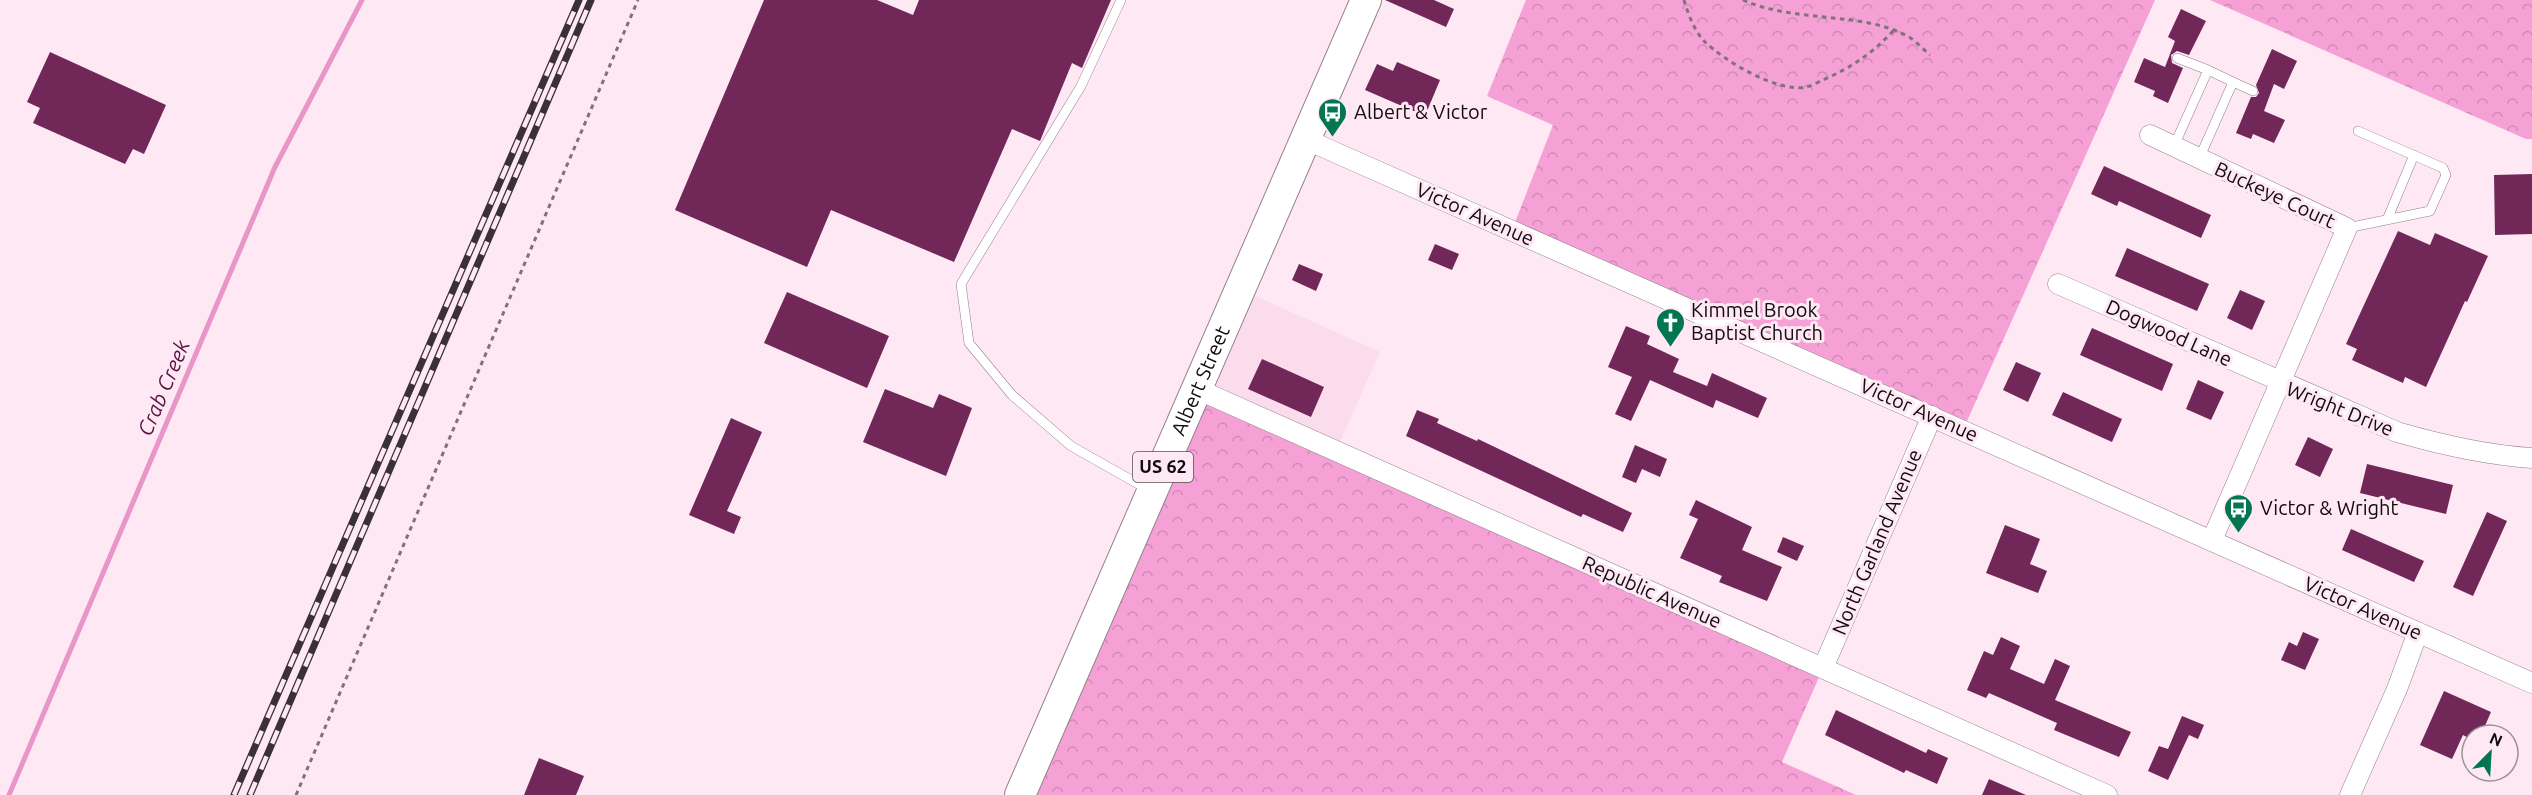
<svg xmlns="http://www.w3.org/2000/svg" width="2532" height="795" font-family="Ubuntu,sans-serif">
<defs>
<pattern id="forest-crowns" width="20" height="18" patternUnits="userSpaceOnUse" patternTransform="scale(1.5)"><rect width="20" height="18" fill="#f5a1d5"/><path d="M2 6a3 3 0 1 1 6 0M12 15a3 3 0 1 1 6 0" fill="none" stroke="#d189b6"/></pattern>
</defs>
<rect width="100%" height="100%" fill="#fee8f4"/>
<path fill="#fadced" d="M 1240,289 L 1380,352 L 1336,451 L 1197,389 Z"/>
<path fill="url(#forest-crowns)" d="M 1526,0 L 2155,0 L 1963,430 L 1512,230 L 1553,125 L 1487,96 Z
M 2210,0 L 2532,0 L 2532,139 L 2526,139 Z
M 1197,389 L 1823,668 L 1782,762 L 1856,795 L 1020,795 Z"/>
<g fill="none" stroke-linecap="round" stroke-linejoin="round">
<path stroke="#e895c8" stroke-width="5" d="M 9,795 L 275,167 L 362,0"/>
</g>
<path fill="#712859" d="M 764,0 L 877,0 L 913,15 L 919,0 L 1111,0 L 1082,68 L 1072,63 L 1040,141 L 1012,129 L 954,262 L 831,210 L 807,267 L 675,210 Z
M 1385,0 L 1434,0 L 1454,9 L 1446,27 Z
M 2181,9 L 2206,21 L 2189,55 L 2177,51 L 2171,55 L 2172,63 L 2183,68 L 2168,103 L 2153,96 L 2155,91 L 2134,82 L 2144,58 L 2165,67 L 2175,41 L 2168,37 Z
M 2272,49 L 2297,61 L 2284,89 L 2274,84 L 2264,111 L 2285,120 L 2274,143 L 2253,134 L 2251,139 L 2236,133 L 2251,97 L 2256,97 L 2259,93 L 2256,85 Z
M 50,52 L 166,105 L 144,154 L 133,149 L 125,164 L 33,123 L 40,108 L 27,102 Z
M 1397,62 L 1440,80 L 1425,116 L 1365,90 L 1377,64 L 1393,71 Z
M 2104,166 L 2211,215 L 2201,238 L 2119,201 L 2117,206 L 2091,194 Z
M 2532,174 L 2532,234 L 2495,235 L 2494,175 Z
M 2398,231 L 2430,245 L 2435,233 L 2488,256 L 2467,302 L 2465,301 L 2426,387 L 2405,377 L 2403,383 L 2352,360 L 2357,349 L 2346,344 Z
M 1435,244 L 1459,254 L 1452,270 L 1428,260 Z
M 2127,248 L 2209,284 L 2197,311 L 2115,276 Z
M 1299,264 L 1323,274 L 1316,291 L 1292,280 Z
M 2240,290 L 2265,301 L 2252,330 L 2227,318 Z
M 787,292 L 889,336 L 867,388 L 764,343 Z
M 1626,326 L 1650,336 L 1647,344 L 1679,359 L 1673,372 L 1707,386 L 1712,373 L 1767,398 L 1758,418 L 1716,400 L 1713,408 L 1650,380 L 1631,421 L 1615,414 L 1632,377 L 1608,367 Z
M 2092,328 L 2173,364 L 2162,391 L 2080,355 Z
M 1262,359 L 1324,387 L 1311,417 L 1248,389 Z
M 2016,362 L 2041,373 L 2028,402 L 2003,390 Z
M 2198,380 L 2224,392 L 2211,420 L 2186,409 Z
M 885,389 L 933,408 L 939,394 L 972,408 L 946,476 L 863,442 Z
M 2063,392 L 2122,419 L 2112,442 L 2052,415 Z
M 1417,410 L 1439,419 L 1437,423 L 1477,441 L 1478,439 L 1632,513 L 1623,532 L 1583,514 L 1581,517 L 1406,436 Z
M 731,418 L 762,432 L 727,511 L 741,517 L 734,534 L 689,515 Z
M 2308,437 L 2333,449 L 2320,477 L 2295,465 Z
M 1635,445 L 1667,459 L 1660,477 L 1642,469 L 1636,483 L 1622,477 Z
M 2367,464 L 2453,485 L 2446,514 L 2360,493 Z
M 1696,500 L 1752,527 L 1742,550 L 1782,567 L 1767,601 L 1719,582 L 1722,576 L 1680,558 L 1698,519 L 1689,515 Z
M 2487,512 L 2507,521 L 2473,596 L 2453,587 Z
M 2005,525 L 2040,539 L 2030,564 L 2047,571 L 2038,593 L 1986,573 Z
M 2351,529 L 2424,561 L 2414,582 L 2342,550 Z
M 1783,537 L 1804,546 L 1797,561 L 1777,552 Z
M 2303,632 L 2319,639 L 2305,670 L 2281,660 L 2289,642 L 2297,646 Z
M 2001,637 L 2020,646 L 2010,669 L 2044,684 L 2055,659 L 2070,666 L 2055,700 L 2131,732 L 2119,757 L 2054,730 L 2057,723 L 1989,693 L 1986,698 L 1967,690 L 1984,651 L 1993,655 Z
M 2444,691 L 2491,712 L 2481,735 L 2472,735 L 2472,740 L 2463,735 L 2452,759 L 2420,745 Z
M 1836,710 L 1926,753 L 1928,749 L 1948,758 L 1937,784 L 1906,770 L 1904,773 L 1825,735 Z
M 2182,716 L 2204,725 L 2198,739 L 2189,735 L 2168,780 L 2148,771 L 2159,746 L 2168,749 Z
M 539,758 L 584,776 L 576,795 L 524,795 Z
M 1989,779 L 2026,795 L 1982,795 Z"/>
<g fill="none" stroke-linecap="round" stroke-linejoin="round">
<defs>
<path id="service" d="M 1121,0 L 1081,86 L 961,284 L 969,343 L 1012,395 L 1071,446 L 1149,490
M 2177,58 L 2208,70
M 2233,82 L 2253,91
M 2174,146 L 2208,70 L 2233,82 L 2199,159
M 2387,220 L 2414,155
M 2347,228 L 2430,211 L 2446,175 L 2443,168 L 2358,131"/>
<path id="minor" d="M 2150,135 L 2347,228 L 2212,540
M 1305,139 L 2532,683
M 2058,284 L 2397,432 C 2442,445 2485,455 2532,458
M 1197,389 L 2107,795
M 1823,668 L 1932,416
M 2350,795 L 2397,689 L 2418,632"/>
<g id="primary">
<path id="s1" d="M 1020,795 L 1366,0"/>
</g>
</defs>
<use href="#service" stroke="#93808b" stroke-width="10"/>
<use href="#minor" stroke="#93808b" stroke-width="21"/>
<use href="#primary" stroke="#93808b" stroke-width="32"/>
<path stroke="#80727a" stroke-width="3" stroke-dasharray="4.5 4.5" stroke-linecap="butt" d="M 1684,0 C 1688,14 1694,30 1704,41 C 1724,61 1778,93 1806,87 C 1812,86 1818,82 1823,80 C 1852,67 1873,53 1894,30
M 1743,0 C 1794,23 1864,11 1909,37 C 1916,41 1923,49 1930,55
M 296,795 L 638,0"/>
<use href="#service" stroke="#fff" stroke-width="9"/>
<use href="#minor" stroke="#fff" stroke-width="20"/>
<use href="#primary" stroke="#fff" stroke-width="30"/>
<defs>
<path id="rail" d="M 234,795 L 579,0
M 250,795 L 591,0"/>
</defs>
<use href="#rail" stroke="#3a3136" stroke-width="7"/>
<use href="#rail" stroke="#fee8f4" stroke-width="4.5" stroke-dasharray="14" stroke-linecap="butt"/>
</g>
<defs>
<symbol id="bus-pin" viewBox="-11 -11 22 30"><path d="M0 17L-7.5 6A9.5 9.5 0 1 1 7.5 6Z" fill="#027650" stroke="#fee8f4"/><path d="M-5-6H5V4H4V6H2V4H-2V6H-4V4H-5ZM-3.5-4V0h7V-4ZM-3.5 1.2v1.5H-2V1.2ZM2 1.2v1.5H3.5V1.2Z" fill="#fff"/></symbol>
<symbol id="church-pin" viewBox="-11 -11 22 30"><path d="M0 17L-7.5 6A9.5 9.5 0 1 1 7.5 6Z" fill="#027650" stroke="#fee8f4"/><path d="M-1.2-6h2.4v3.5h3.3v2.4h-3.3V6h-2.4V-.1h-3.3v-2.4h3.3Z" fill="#fff"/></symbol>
</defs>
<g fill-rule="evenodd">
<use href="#bus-pin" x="1316" y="96" width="33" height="45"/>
<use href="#church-pin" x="1654" y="306" width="33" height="45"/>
<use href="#bus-pin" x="2222" y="492" width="33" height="45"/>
</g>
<g text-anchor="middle" stroke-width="6" stroke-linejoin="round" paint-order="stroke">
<rect fill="#fee8f4" stroke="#584d53" stroke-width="1.5" x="1133" y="452" width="60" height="30" rx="4.5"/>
<g font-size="18" font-weight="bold" fill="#110a0e">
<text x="1163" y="473">US 62</text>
</g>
<g font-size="20" fill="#110a0e" stroke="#fee8f4" text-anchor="start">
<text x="1354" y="119">Albert &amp; Victor</text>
<text x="1691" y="317">Kimmel Brook<tspan x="1691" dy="23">Baptist Church</tspan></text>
<text x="2260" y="515">Victor &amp; Wright</text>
</g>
<g font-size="20" fill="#110a0e" stroke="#fee8f4">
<text transform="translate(2275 195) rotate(25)" y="7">Buckeye Court</text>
<text transform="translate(1475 214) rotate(24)" y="7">Victor Avenue</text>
<text transform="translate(2169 333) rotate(24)" y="7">Dogwood Lane</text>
<text dy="7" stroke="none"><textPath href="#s1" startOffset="452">Albert Street</textPath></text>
<text transform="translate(2340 409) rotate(22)" y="7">Wright Drive</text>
<text transform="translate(1919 410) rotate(24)" y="7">Victor Avenue</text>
<text transform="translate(1877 542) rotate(-67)" y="7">North Garland Avenue</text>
<text transform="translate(1652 592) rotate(24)" y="7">Republic Avenue</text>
<text transform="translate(2363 608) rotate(24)" y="7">Victor Avenue</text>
</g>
<g font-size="21" font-style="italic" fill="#591044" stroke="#fee8f4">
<text transform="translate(164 388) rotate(-67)" y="7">Crab Creek</text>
</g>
</g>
<g transform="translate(2490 753) rotate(24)"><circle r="28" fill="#fee8f4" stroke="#9f8f98" stroke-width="1.5"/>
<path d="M0-4.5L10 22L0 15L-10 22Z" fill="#027650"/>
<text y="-9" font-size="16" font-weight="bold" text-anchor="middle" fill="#110a0e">N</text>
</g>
</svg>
